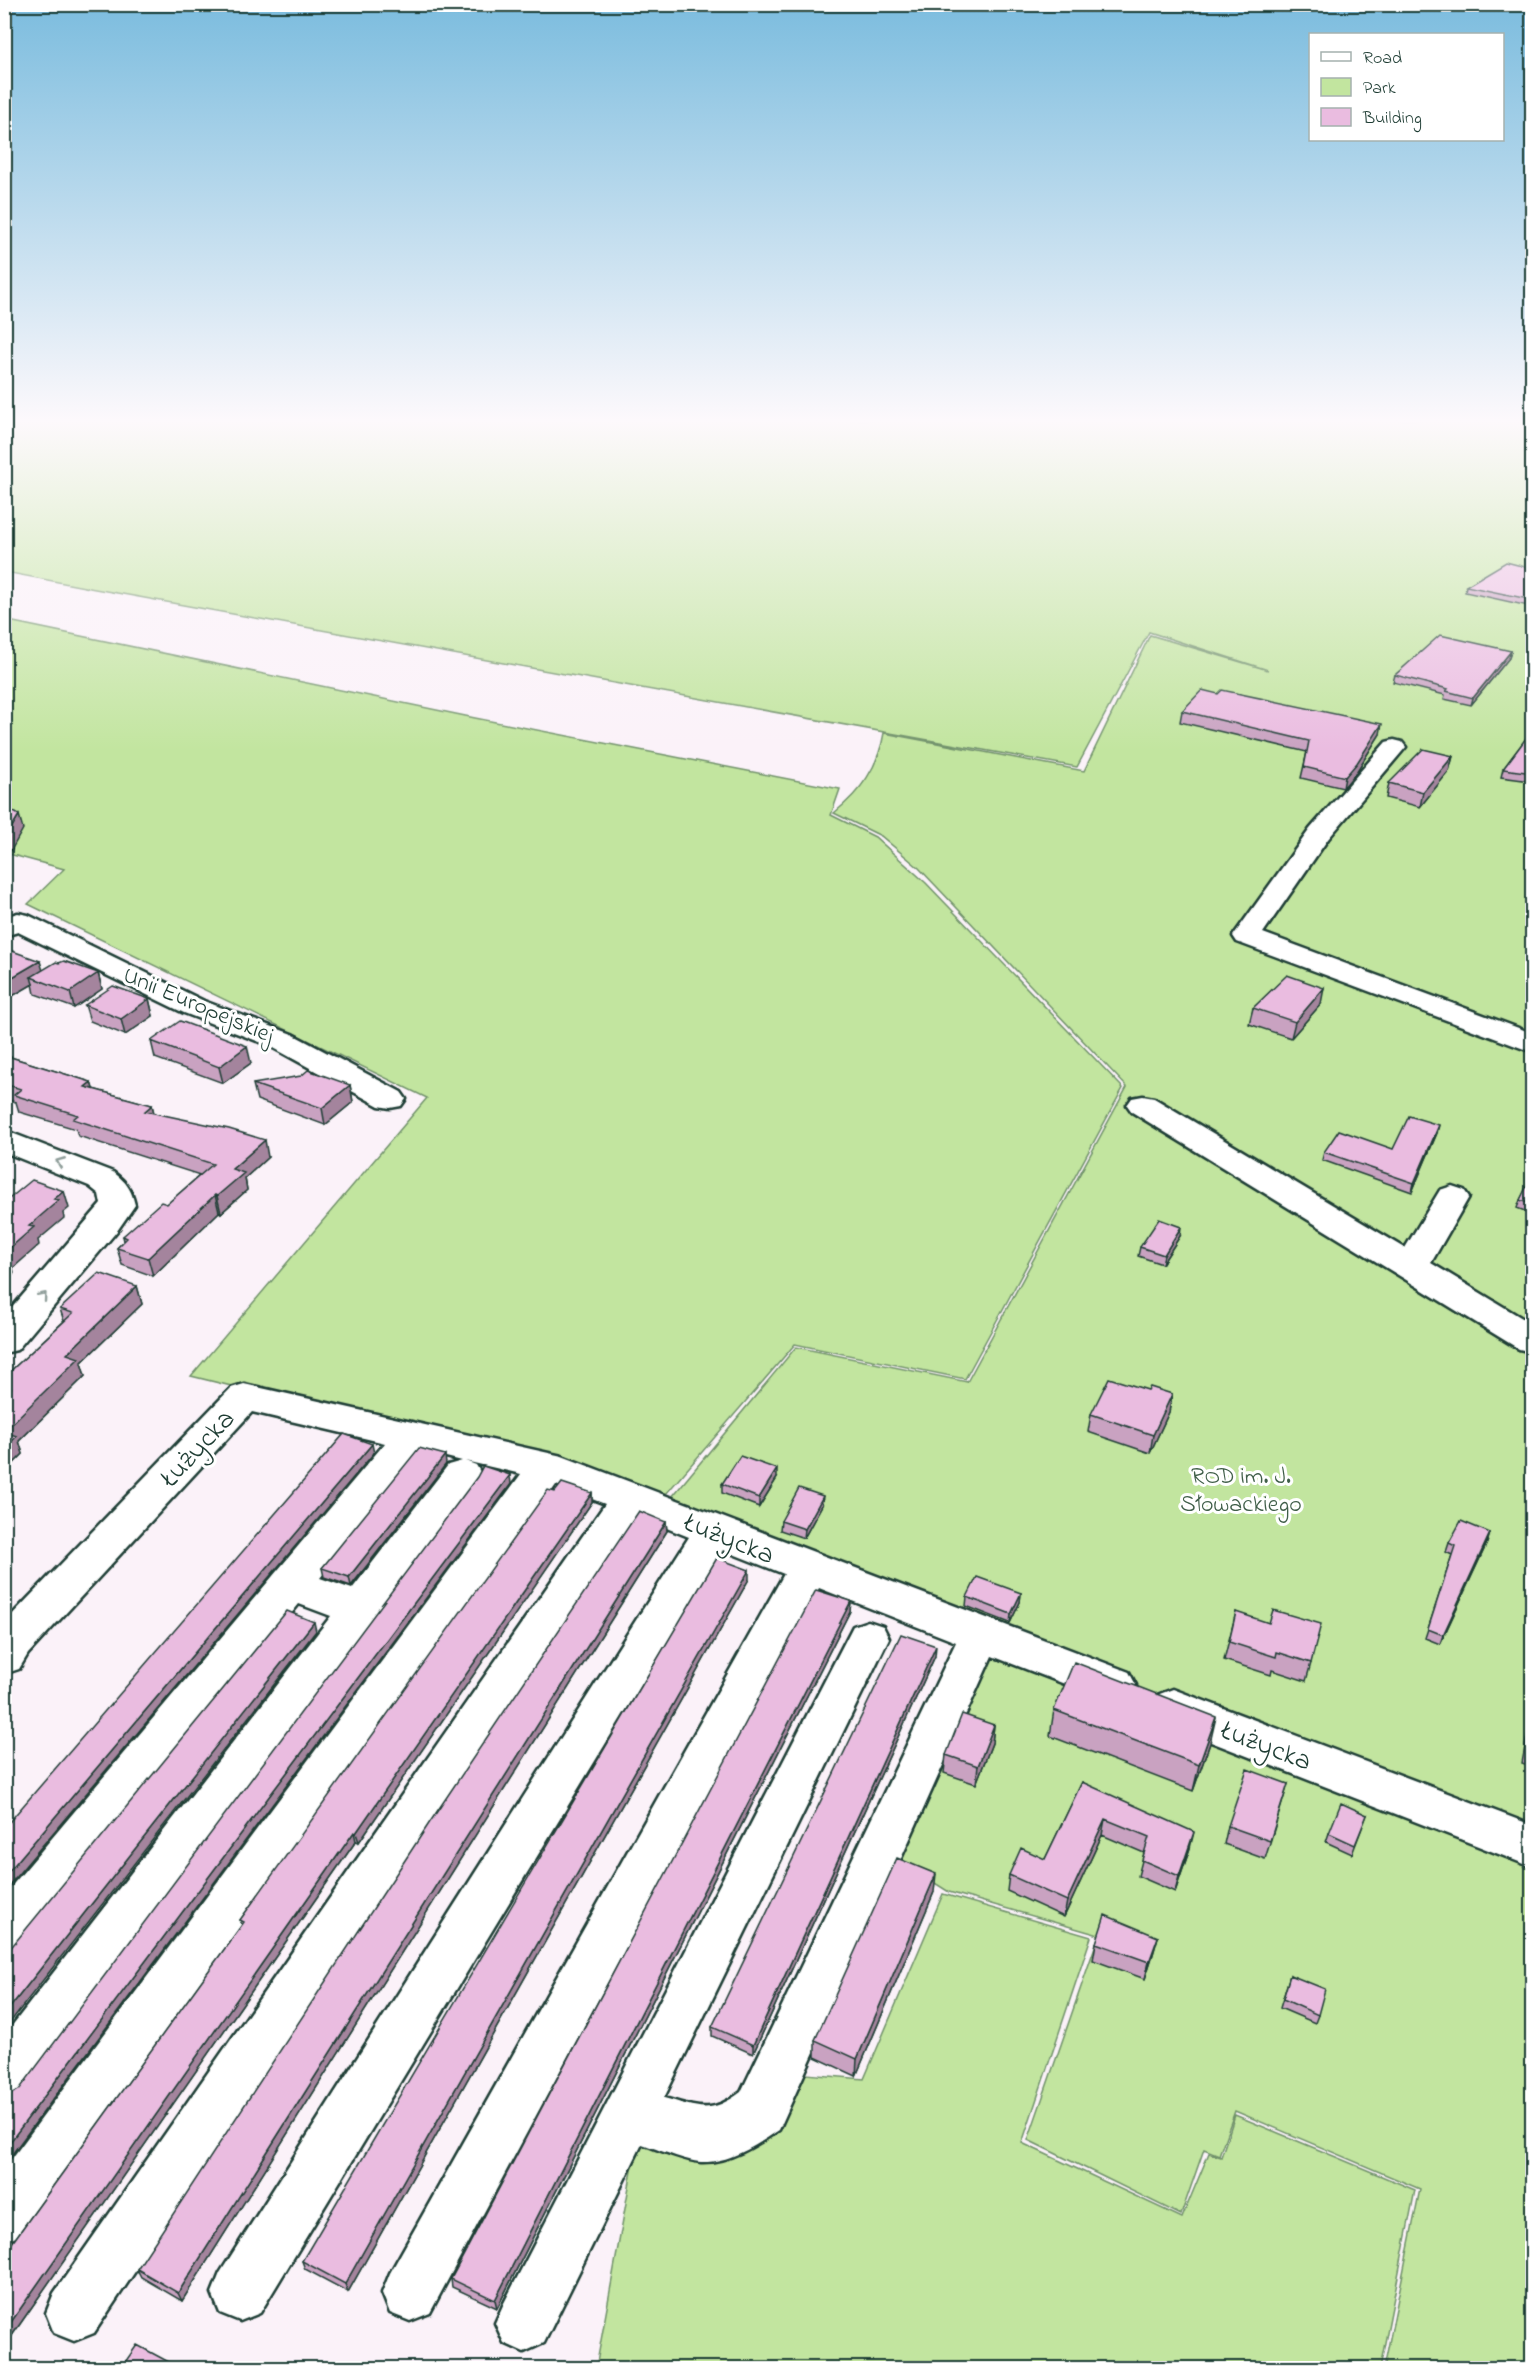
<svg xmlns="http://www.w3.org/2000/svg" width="1537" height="2373" font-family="'Indie Flower',sans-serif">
<rect width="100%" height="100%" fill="#fbf2f9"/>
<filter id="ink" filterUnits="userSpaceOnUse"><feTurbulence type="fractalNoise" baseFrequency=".0167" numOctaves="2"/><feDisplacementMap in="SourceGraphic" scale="12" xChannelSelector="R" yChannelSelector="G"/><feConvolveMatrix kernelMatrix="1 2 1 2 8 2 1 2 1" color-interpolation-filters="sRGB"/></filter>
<g filter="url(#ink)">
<path fill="#c2e59f" stroke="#70916a" stroke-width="1.5" d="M 4,420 L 1532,420 L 1532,2368 L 1384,2368 L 1420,2189 L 1235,2111 L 1219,2155 L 1204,2149 L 1181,2215 L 1028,2140 L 1099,1935 L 949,1892 L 892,1856 L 986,1631 L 662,1509 L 796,1347 L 967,1382 L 1127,1087 L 919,868 L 881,836 L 834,813 C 861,791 878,768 884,733 L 1084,771 L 1150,635 L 1268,670 L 1149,632 L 1077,767 L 95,589 L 5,572 Z
M 4,620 L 475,718 L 840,789 L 831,815 L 875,837 L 926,883 L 1123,1088 L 965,1379 L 795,1344 L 666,1494 L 191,1376 L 427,1098 L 28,904 L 64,869 L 5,853 Z
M 943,1894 L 1091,1937 L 1022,2143 L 1182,2218 L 1209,2153 L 1221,2157 L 1235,2115 L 1415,2190 L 1380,2368 L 596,2368 L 636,2148 L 779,2123 L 794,2073 L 864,2079 Z"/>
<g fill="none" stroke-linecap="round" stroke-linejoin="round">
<defs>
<path id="minor" d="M 1394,740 L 1402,742 L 1406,747 L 1328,839 L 1263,933 L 1532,1033 L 1532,1052 L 1237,942 L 1233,936 L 1310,829 L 1386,742 Z
M 18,913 L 28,915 L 204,1001 L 292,1034 L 401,1092 L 406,1099 L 401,1106 L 390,1108 L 379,1106 L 270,1046 L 184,1013 L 18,932 L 4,936 L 4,917 Z
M 1143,1096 L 1154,1098 L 1405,1248 L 1440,1190 L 1452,1186 L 1464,1190 L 1469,1197 L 1431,1263 L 1532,1324 L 1532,1352 L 1519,1349 L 1132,1112 L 1127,1105 L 1132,1098 Z
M 4,1130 L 113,1172 C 126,1182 131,1188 135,1205 L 117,1231 L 17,1350 L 4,1353 L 4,1317 L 101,1204 L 99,1194 L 89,1186 L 4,1152 Z
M 244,1384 L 562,1456 L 1129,1672 L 1136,1685 L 1129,1698 L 1114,1703 L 992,1656 L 779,2130 C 757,2145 729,2163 701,2162 C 686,2161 657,2149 642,2144 L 544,2343 L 524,2352 L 504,2343 L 495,2323 L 504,2303 L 853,1626 L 868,1621 L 883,1626 L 889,1638 L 664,2098 C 699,2108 710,2115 741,2092 L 956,1642 L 819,1588 L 430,2313 L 410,2321 L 390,2313 L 382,2293 L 390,2273 L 784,1574 L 723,1550 L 260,2313 L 240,2321 L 220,2313 L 212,2293 L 220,2273 L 689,1537 L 639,1517 L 94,2333 L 74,2341 L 54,2333 L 46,2313 L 54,2293 L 605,1504 L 556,1485 L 23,2234 L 4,2242 L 4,2169 L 521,1474 L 465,1461 L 476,1465 L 482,1475 L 476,1485 L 22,2097 L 4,2105 L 4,2036 L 331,1616 L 299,1604 L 21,1948 L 4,1955 L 4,1895 L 385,1443 L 252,1412 L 28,1654 L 19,1669 L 4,1674 L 4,1623 L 231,1388 ZM 422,1451 L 462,1461 L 448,1465 L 352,1589 L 320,1578 Z
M 1173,1689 L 1532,1825 L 1532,1867 L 1157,1721 L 1151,1708 L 1157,1695 Z"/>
</defs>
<use href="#minor" stroke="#1f3d34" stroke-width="5"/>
<use href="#minor" fill="#fff" fill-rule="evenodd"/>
</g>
<path fill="#c9a2c1" stroke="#1f3d34" stroke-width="1.5" d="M 1533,569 L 1533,607 L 1465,592 L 1466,586 Z
M 1511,651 L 1509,658 L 1471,705 L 1444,699 L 1445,695 L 1393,682 L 1395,675 Z
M 1182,711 L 1380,734 L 1355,774 L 1343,788 L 1301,778 L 1307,752 L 1180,722 Z
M 1533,729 L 1533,785 L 1530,784 L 1531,781 L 1501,777 L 1503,769 Z
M 1453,756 L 1449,771 L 1420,807 L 1386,798 L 1389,783 Z
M 4,948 L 43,970 L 98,973 L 102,989 L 74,1008 L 35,994 L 33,984 L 4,1001 Z
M 149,999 L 153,1016 L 125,1035 L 90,1021 L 85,1005 Z
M 1321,1004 L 1291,1038 L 1249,1024 L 1253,1008 Z
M 151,1041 L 251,1063 L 223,1083 L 155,1058 Z
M 4,1055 L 91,1082 L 93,1089 L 152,1105 L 154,1113 L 268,1157 L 245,1178 L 247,1190 L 221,1213 L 219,1212 L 153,1276 L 122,1265 L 117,1248 L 124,1241 L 123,1236 L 167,1204 L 200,1175 L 78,1136 L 76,1129 L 19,1112 L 16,1102 L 4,1099 Z
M 253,1084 L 350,1085 L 353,1102 L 325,1125 L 257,1100 Z
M 1437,1133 L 1412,1192 L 1322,1160 L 1324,1152 L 1393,1149 Z
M 1533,1175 L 1533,1214 L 1517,1208 L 1520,1200 Z
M 1180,1236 L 1162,1264 L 1138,1256 L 1140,1247 Z
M 137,1286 L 142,1304 L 81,1363 L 85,1376 L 19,1441 L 23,1454 L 4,1473 L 4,1377 L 64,1321 L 60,1309 Z
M 1148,1390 L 1172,1394 L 1169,1412 L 1150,1453 L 1088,1432 L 1091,1414 Z
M 446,1464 L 351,1586 L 324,1577 L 322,1568 Z
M 777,1478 L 759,1507 L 722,1493 L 722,1484 Z
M 555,1492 L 592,1493 L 592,1502 L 359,1842 L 356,1841 L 4,2347 L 4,2254 L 242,1925 L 240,1920 Z
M 822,1505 L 804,1538 L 780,1530 L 781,1521 Z
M 666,1522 L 667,1531 L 182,2301 L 141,2277 L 137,2269 Z
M 1490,1533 L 1487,1543 L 1440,1644 L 1425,1638 L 1452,1555 L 1446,1552 L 1449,1543 Z
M 749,1579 L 348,2292 L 305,2269 L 302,2261 Z
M 1021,1593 L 1020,1602 L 1010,1623 L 966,1606 L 967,1597 Z
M 851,1601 L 850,1611 L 497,2308 L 452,2287 L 451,2279 Z
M 1236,1612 L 1311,1663 L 1306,1681 L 1272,1670 L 1271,1675 L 1224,1660 Z
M 935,1656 L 753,2054 L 712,2036 L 712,2027 Z
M 1054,1710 L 1210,1743 L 1193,1791 L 1050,1736 Z
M 994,1725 L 992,1743 L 976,1784 L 944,1773 L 946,1755 Z
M 1531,1727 L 1533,1728 L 1533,1767 L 1522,1763 L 1527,1736 Z
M 1082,1782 L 1190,1848 L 1175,1892 L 1138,1876 L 1144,1853 L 1102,1835 L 1064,1917 L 1007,1891 L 1009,1875 L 1045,1859 Z
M 1288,1784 L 1265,1859 L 1224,1844 L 1228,1826 Z
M 1367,1815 L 1352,1854 L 1326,1842 L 1329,1833 Z
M 934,1892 L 856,2076 L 815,2057 L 815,2040 Z
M 1158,1937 L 1153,1954 L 1145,1979 L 1093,1960 L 1096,1943 Z
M 1290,1975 L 1318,2015 L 1315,2023 L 1280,2008 Z"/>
<path fill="#a4849d" stroke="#1f3d34" stroke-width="1.5" d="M 1511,651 L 1509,658 L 1471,705 L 1473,698 Z
M 1382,724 L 1380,734 L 1355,774 L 1343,788 L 1345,777 Z
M 1453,756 L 1449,771 L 1420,807 L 1423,792 Z
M 19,815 L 23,829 L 4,863 L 4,840 Z
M 40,961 L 45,977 L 31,977 L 33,984 L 4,1001 L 4,982 Z
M 98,973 L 102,989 L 74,1008 L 70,992 Z
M 1324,988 L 1321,1004 L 1291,1038 L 1295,1022 Z
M 149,999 L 153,1016 L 125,1035 L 121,1019 Z
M 247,1046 L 251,1063 L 223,1083 L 219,1067 Z
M 91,1082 L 96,1099 L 85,1087 Z
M 350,1085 L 353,1102 L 325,1125 L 322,1108 Z
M 152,1105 L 156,1122 L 145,1111 Z
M 1439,1125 L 1437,1133 L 1412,1192 L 1414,1183 Z
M 265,1140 L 268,1157 L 245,1178 L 247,1190 L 221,1213 L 217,1196 L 232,1169 Z
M 64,1191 L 69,1208 L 63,1213 L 64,1218 L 38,1240 L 39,1245 L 13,1268 L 14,1273 L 4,1281 L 4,1253 L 54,1199 Z
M 215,1195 L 219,1212 L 153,1276 L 148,1258 Z
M 1181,1227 L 1180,1236 L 1162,1264 L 1164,1255 Z
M 137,1286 L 142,1304 L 81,1363 L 85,1376 L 19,1441 L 23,1454 L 4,1473 L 4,1431 L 67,1354 Z
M 1172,1394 L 1169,1412 L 1150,1453 L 1153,1435 Z
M 372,1444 L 374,1453 L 4,1891 L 4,1877 Z
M 445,1455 L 446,1464 L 351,1586 L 349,1577 Z
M 777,1469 L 777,1478 L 759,1507 L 759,1498 Z
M 510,1475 L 511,1484 L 4,2165 L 4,2150 Z
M 592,1493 L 592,1502 L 359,1842 L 356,1833 Z
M 823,1496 L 822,1505 L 804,1538 L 805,1529 Z
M 666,1522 L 667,1531 L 182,2301 L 178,2293 Z
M 1490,1533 L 1487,1543 L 1440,1644 L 1443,1635 Z
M 749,1570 L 749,1579 L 348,2292 L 345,2284 Z
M 1021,1593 L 1020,1602 L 1010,1623 L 1011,1614 Z
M 851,1601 L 850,1611 L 497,2308 L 495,2300 Z
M 314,1622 L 316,1631 L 4,2030 L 4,2015 Z
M 936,1646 L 935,1656 L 753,2054 L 753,2045 Z
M 1216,1717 L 1210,1743 L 1193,1791 L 1199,1765 Z
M 994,1725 L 992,1743 L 976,1784 L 978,1766 Z
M 1105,1819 L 1102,1835 L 1064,1917 L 1067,1901 Z
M 354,1832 L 356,1841 L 4,2347 L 4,2332 Z
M 1194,1832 L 1190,1848 L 1175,1892 L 1179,1876 Z
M 936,1874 L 934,1892 L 856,2076 L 857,2059 Z
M 1158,1937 L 1153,1954 L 1145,1979 L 1149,1962 Z"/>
<path fill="#eabce0" stroke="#1f3d34" stroke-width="1.5" d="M 1506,562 L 1533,569 L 1533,600 L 1466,586 Z
M 1440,635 L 1511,651 L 1473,698 L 1446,691 L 1448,689 L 1395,675 Z
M 1202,690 L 1218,694 L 1222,690 L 1382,724 L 1357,763 L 1345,777 L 1304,767 L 1309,741 L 1182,711 Z
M 1533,729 L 1533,773 L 1503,769 Z
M 1423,749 L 1453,756 L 1423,792 L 1389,783 Z
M 4,806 L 19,815 L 4,840 Z
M 4,948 L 40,961 L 4,982 Z
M 64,961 L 98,973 L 70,992 L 31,977 L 56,962 L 59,963 Z
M 1287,975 L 1324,988 L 1295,1022 L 1253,1008 Z
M 113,986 L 149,999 L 121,1019 L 85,1005 Z
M 180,1021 L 247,1046 L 219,1067 L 151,1041 Z
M 4,1055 L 91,1082 L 85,1087 L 152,1105 L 145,1111 L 229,1129 L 265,1140 L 232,1169 L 244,1173 L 217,1196 L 215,1195 L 148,1258 L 117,1248 L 127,1238 L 123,1236 L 161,1202 L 167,1204 L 213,1164 L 73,1119 L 78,1115 L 14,1095 L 21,1089 L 4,1084 Z
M 308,1070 L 350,1085 L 322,1108 L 253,1084 L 301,1076 Z
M 1409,1116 L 1439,1125 L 1414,1183 L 1324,1152 L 1339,1130 L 1393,1149 Z
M 1532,1175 L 1533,1175 L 1533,1205 L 1520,1200 Z
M 32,1180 L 64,1191 L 54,1199 L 59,1200 L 29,1226 L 34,1227 L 4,1253 L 4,1209 L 6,1208 L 4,1207 L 4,1203 Z
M 1159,1219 L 1181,1227 L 1164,1255 L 1140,1247 Z
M 99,1273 L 137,1286 L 67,1354 L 79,1358 L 4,1431 L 4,1394 L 11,1388 L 4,1385 L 4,1377 L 73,1313 L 60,1309 Z
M 1109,1378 L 1148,1390 L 1150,1387 L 1172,1394 L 1153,1435 L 1091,1414 Z
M 4,1432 L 17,1436 L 4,1449 Z
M 344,1434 L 372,1444 L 4,1877 L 4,1828 Z
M 419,1448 L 445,1455 L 349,1577 L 322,1568 Z
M 740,1456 L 777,1469 L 759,1498 L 722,1484 Z
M 483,1466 L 510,1475 L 4,2150 L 4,2099 L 7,2096 L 19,2090 L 477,1477 Z
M 562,1483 L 592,1493 L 356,1833 L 354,1832 L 4,2332 L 4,2254 L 244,1922 L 240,1920 L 548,1490 L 555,1492 Z
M 799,1488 L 823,1496 L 805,1529 L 781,1521 Z
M 639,1511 L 666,1522 L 178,2293 L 137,2269 L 430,1822 Z
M 1461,1521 L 1490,1533 L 1443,1635 L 1428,1629 L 1455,1546 L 1449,1543 Z
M 717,1558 L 749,1570 L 345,2284 L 302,2261 Z
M 977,1577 L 1021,1593 L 1011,1614 L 967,1597 Z
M 816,1590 L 851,1601 L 495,2300 L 451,2279 Z
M 1273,1610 L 1321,1624 L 1311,1663 L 1277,1652 L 1276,1657 L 1229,1642 L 1236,1612 L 1269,1623 Z
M 287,1611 L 314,1622 L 4,2015 L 4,1956 Z
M 901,1634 L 936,1646 L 753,2045 L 712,2027 Z
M 1074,1662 L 1216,1717 L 1199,1765 L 1054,1710 Z
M 962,1714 L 994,1725 L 978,1766 L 946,1755 Z
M 1531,1727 L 1533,1728 L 1533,1757 L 1526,1754 Z
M 1247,1769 L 1288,1784 L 1270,1841 L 1228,1826 Z
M 1082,1782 L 1194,1832 L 1179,1876 L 1142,1860 L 1149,1837 L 1105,1819 L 1067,1901 L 1009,1875 L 1021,1848 L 1045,1859 Z
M 1341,1803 L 1367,1815 L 1355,1845 L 1329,1833 Z
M 897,1858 L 936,1874 L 857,2059 L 815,2040 Z
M 1105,1915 L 1158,1937 L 1149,1962 L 1096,1943 Z
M 1290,1975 L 1325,1989 L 1318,2015 L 1283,1999 Z
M 137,2345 L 180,2368 L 121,2368 Z"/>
<defs><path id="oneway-chevron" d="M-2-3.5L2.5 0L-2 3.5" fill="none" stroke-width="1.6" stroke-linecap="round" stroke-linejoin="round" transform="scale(1.5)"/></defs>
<g stroke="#8f9e9a">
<use href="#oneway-chevron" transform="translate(60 1162) rotate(-158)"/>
<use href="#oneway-chevron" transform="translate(43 1296) rotate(-49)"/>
</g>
</g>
<linearGradient id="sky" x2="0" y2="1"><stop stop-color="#7bbcde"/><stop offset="0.56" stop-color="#fdf9fc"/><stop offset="1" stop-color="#fdf9fc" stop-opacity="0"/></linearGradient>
<rect width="1537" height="752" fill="url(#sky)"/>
<g text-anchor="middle" stroke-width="6" stroke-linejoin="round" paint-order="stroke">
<g font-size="24" fill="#1f3d34" stroke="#fff">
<text transform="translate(199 1004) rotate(23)" y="8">Unii Europejskiej</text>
</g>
<g font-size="24" fill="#405f49" stroke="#fff">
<text x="1241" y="1483">ROD im. J.<tspan x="1241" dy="28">Słowackiego</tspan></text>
</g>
<g font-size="28" fill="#1f3d34" stroke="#fff">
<text transform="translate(196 1447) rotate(-47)" y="10">Łużycka</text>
<text transform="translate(730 1537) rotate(22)" y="10">Łużycka</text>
<text transform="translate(1267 1744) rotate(21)" y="10">Łużycka</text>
</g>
</g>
<rect width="1537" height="2373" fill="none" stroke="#fff" stroke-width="24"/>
<rect x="12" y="12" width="1513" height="2349" fill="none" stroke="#1f3d34" stroke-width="2" filter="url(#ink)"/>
<rect x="1309" y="33" width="195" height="108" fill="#ffffff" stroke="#a5b1ae" stroke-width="1.5"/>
<rect x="1321" y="52" width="30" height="9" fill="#ffffff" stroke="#a5b1ae" stroke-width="1.5"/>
<text x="1363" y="63" font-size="18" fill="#1f3d34">Road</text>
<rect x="1321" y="78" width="30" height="18" fill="#c2e59f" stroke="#a5b1ae" stroke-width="1.5"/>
<text x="1363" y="93" font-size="18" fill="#1f3d34">Park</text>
<rect x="1321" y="108" width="30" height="18" fill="#eabce0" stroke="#a5b1ae" stroke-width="1.5"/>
<text x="1363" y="123" font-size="18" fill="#1f3d34">Building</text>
</svg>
